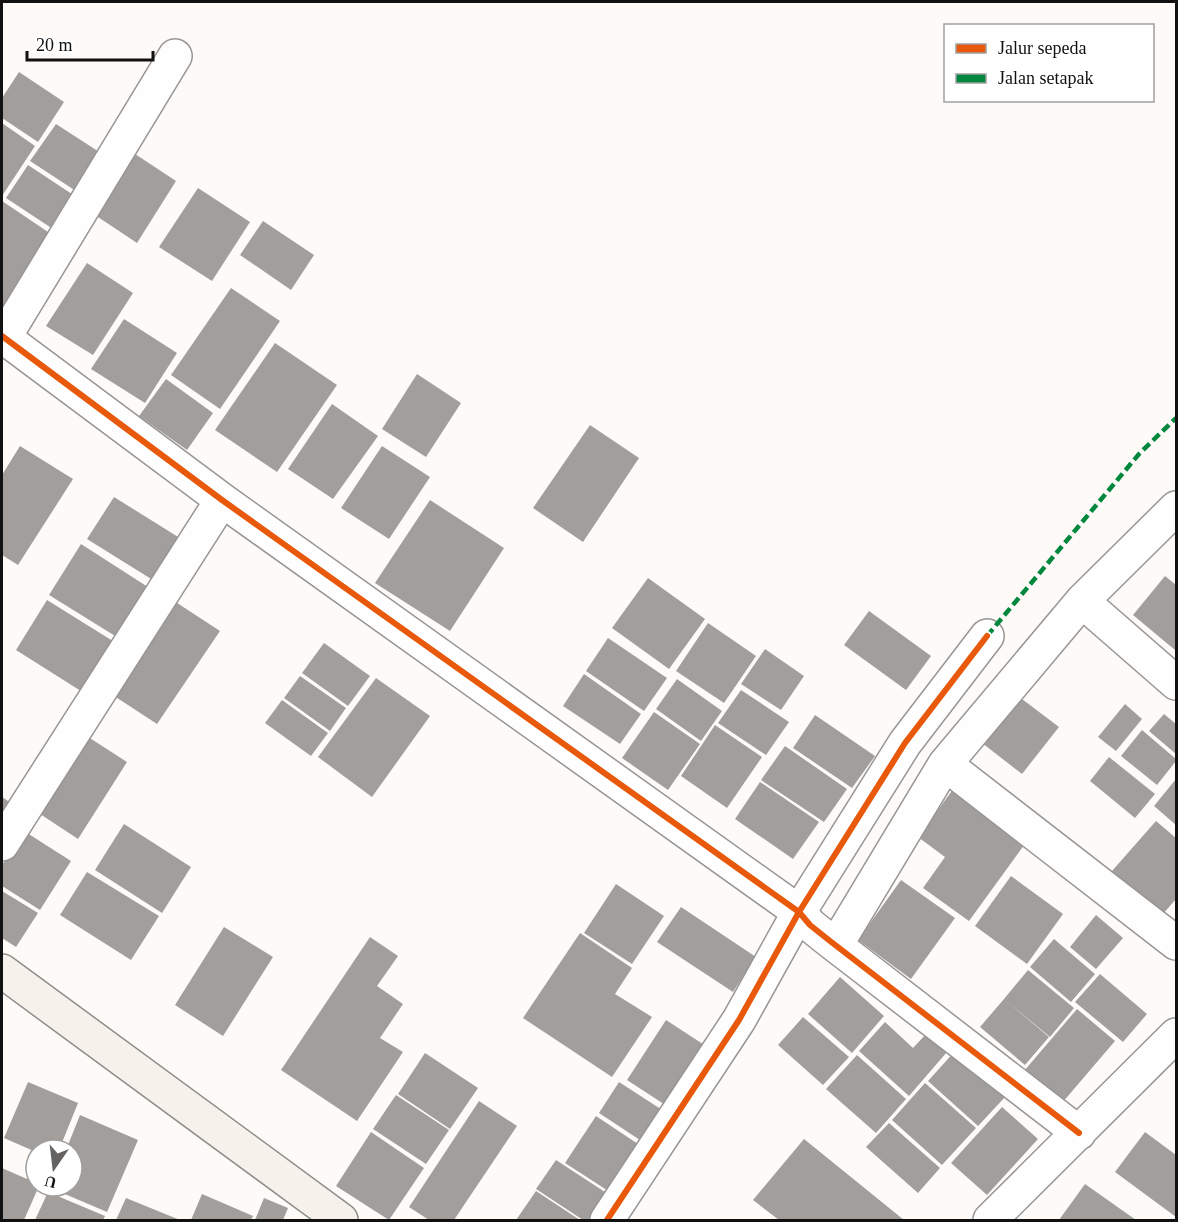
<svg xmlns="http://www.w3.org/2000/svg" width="1178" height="1222" font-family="'Times New Roman',serif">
<rect width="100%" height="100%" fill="#fdfaf7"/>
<path fill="#a19e9c" d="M 19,72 L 64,102 L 38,142 L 2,118 L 2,98 Z
M 2,123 L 35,146 L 2,196 Z
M 56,124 L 107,157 L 82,195 L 30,161 Z
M 129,150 L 176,181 L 137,243 L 89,211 Z
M 28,165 L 81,200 L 59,233 L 6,198 Z
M 198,188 L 250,222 L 212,281 L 159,247 Z
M 2,201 L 57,238 L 2,310 Z
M 263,221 L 314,255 L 291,290 L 240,255 Z
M 87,263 L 133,293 L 93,355 L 46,326 Z
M 231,288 L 280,321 L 220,409 L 171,375 Z
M 124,319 L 177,353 L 145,403 L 91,369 Z
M 275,343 L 337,385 L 277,472 L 215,430 Z
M 417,374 L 461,403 L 426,457 L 382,429 Z
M 166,379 L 213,413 L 187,450 L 139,416 Z
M 332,404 L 378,436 L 333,499 L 288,469 Z
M 590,425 L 639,458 L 583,542 L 533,508 Z
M 20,446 L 73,479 L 18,565 L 2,555 L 2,475 Z
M 382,446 L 430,477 L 389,539 L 341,508 Z
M 114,497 L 183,540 L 156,582 L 87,539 Z
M 430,500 L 504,548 L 450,631 L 375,583 Z
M 81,544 L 151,589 L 120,639 L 49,595 Z
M 1165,576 L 1176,585 L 1176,649 L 1175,650 L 1133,615 Z
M 648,578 L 705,619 L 669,669 L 612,628 Z
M 168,597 L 220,631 L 157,724 L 105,690 Z
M 47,600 L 116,643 L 84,693 L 16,650 Z
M 869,611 L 931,656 L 906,690 L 844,645 Z
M 708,623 L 756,656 L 724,703 L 676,671 Z
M 608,638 L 667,678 L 644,711 L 586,671 Z
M 324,643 L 370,676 L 348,706 L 302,673 Z
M 765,649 L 804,676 L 781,710 L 741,684 Z
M 584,674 L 641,714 L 620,744 L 563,706 Z
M 300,676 L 346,708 L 330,731 L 284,698 Z
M 376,678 L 430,716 L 372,797 L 318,757 Z
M 677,679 L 722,711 L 701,741 L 656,709 Z
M 741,690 L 789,722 L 766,755 L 718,723 Z
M 1018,696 L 1059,727 L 1022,774 L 982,743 Z
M 282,700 L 328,733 L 311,756 L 265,723 Z
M 1125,704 L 1142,719 L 1116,751 L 1098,737 Z
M 654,712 L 700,744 L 668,790 L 622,758 Z
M 1164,714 L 1176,724 L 1176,754 L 1149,731 Z
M 815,715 L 875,756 L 852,788 L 793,748 Z
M 715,725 L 762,757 L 727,808 L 681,776 Z
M 1142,730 L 1176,759 L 1176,761 L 1157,785 L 1121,756 Z
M 82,733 L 127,762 L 78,839 L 34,810 Z
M 785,746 L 847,789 L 824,822 L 761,780 Z
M 1109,757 L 1155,794 L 1135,818 L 1090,781 Z
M 1176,779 L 1176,825 L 1154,806 Z
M 760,782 L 819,822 L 793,859 L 735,819 Z
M 954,788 L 1027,841 L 969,921 L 923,888 L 945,857 L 918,837 Z
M 2,797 L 17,807 L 2,830 Z
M 1156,821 L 1176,838 L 1176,899 L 1163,914 L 1112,871 Z
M 124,824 L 191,867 L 162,913 L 95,870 Z
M 24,831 L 71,861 L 40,910 L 2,886 L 2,865 Z
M 87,872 L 159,916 L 131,960 L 60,915 Z
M 1011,876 L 1063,914 L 1027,964 L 975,926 Z
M 901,880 L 955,918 L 911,979 L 858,940 Z
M 616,884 L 664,916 L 632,964 L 584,933 Z
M 2,891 L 38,913 L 16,947 L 2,938 Z
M 681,907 L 756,957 L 733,992 L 657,942 Z
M 1096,915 L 1123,938 L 1096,969 L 1070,947 Z
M 224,927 L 273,957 L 223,1036 L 175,1005 Z
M 580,933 L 632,968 L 615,994 L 652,1017 L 612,1077 L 523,1018 Z
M 370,937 L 398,956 L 377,986 L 403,1004 L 380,1038 L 403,1052 L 357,1121 L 281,1070 Z
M 1054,939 L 1095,974 L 1071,1002 L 1030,967 Z
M 1028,970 L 1074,1008 L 1050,1037 L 1004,999 Z
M 1100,974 L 1147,1014 L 1123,1042 L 1075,1002 Z
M 840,977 L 884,1016 L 852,1053 L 808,1014 Z
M 1004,999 L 1049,1037 L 1025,1065 L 980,1027 Z
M 1077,1009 L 1115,1041 L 1062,1103 L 1024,1071 Z
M 803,1017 L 849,1057 L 823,1085 L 778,1045 Z
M 666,1020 L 712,1050 L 673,1110 L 627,1080 Z
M 885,1022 L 913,1048 L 926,1034 L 947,1052 L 909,1096 L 859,1051 Z
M 956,1050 L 1006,1096 L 978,1126 L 928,1081 Z
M 425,1053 L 478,1088 L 450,1129 L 398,1094 Z
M 857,1055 L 906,1099 L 876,1133 L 826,1089 Z
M 28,1082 L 78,1103 L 59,1150 L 36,1150 L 36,1152 L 4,1138 Z
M 619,1082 L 670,1115 L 649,1146 L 599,1113 Z
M 925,1083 L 976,1128 L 942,1165 L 892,1120 Z
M 396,1095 L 449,1130 L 426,1164 L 373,1129 Z
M 479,1101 L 517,1126 L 454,1220 L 429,1220 L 409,1207 Z
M 1002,1107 L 1038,1139 L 987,1195 L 951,1163 Z
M 80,1115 L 138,1140 L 107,1212 L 46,1186 L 72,1186 L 72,1150 L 66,1150 Z
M 596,1116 L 644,1148 L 613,1194 L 565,1163 Z
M 889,1123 L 940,1168 L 918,1193 L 866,1147 Z
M 371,1132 L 424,1168 L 389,1220 L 336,1186 Z
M 1145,1132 L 1176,1155 L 1176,1217 L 1115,1172 Z
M 804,1139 L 904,1220 L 779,1220 L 753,1200 Z
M 556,1160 L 611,1196 L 595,1220 L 583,1220 L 536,1189 Z
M 2,1168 L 36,1183 L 36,1186 L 39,1186 L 24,1220 L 2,1220 Z
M 1085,1184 L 1136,1220 L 1059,1220 Z
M 536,1191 L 580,1220 L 516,1220 Z
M 48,1192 L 105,1216 L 103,1220 L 35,1220 Z
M 202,1194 L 253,1216 L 251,1220 L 191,1220 Z
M 126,1198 L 180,1220 L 116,1220 Z
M 264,1198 L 288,1208 L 283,1220 L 255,1220 Z"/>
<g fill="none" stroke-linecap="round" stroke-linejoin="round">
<defs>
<path id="street" d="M 2,336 L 222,500 L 799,912 L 810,925 L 830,941 L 1079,1133
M 4,338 L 175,56
M 1082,601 L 1176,683
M 945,764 L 1176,943
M 2,844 L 222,500
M 836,945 L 945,764 L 1082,601 L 1176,508
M 607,1220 L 739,1020 L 799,912 L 905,743 L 987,636
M 990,1220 L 1176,1035"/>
<path id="secondary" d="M 2,971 L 341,1220"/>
</defs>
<use href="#street" stroke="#979695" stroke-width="36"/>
<use href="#secondary" stroke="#8e8d8b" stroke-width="36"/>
<use href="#street" stroke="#fffefe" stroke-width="33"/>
<use href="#secondary" stroke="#f6f2eb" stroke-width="33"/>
<path stroke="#00873e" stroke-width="4.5" stroke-dasharray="9 4.5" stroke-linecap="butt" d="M 987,636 L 1139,454 L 1176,418"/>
<defs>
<path id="cycleway" d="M 2,336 L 222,500 L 799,912 L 810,925 L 830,941 L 1079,1133
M 607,1220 L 739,1020 L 799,912 L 905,743 L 987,636"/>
</defs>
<use href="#cycleway" stroke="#fff" stroke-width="10"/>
<use href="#cycleway" stroke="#e8590c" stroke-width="6"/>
</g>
<rect width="1178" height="1222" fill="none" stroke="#111111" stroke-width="6"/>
<rect x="944" y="24" width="210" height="78" fill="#ffffff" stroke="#a0a0a0" stroke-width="1.5"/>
<rect x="956" y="44" width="30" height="9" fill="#e8590c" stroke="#a0a0a0" stroke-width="1.5"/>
<text x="998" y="54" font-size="18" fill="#111111">Jalur sepeda</text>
<rect x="956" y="74" width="30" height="9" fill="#00873e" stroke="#a0a0a0" stroke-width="1.5"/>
<text x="998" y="84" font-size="18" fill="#111111">Jalan setapak</text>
<g transform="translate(54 1168) rotate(194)"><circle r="28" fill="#ffffff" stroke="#a0a0a0" stroke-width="1.5"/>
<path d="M0-4.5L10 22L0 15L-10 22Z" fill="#646362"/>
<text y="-9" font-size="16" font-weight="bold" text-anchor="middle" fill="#111111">U</text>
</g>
<path d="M27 51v9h126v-9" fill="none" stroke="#111111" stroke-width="3"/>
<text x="36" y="51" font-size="18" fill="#111111" stroke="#ffffff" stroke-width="4.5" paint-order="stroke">20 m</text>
</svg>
